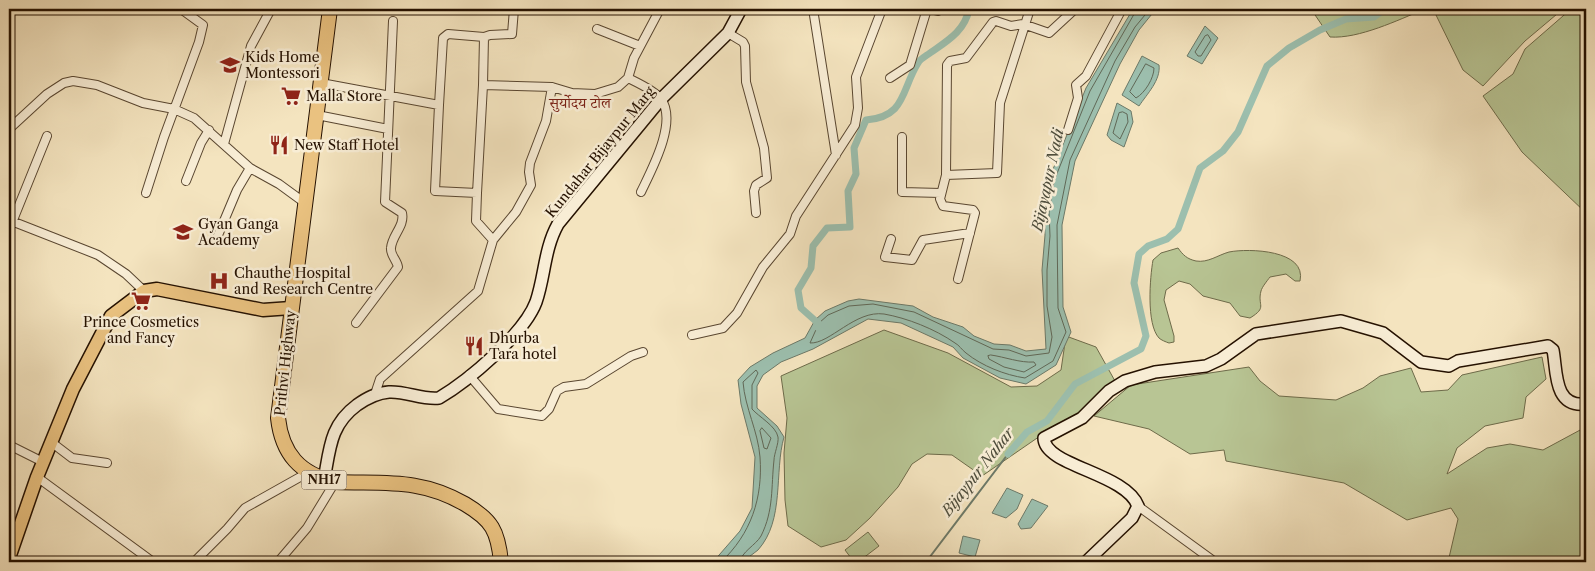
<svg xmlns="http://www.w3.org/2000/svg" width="1595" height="571" font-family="'Libre Caslon Text','Noto Serif Devanagari',serif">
<rect width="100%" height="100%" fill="#f4e4bf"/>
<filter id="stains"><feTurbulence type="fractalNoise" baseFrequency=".004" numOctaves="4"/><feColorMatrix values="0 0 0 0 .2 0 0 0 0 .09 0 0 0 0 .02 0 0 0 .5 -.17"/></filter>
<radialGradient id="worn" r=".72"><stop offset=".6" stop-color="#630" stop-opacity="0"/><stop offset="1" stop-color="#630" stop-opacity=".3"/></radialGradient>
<path fill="#b8c594" stroke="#6e6b4a" d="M 1311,9 L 1563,9 L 1525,41 L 1483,86 L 1463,70 L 1435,13 L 1425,9 C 1398,20 1359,39 1330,37 Z
M 1571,9 L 1586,9 L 1586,213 L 1522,152 L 1483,96 L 1513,74 L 1525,49 Z
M 1178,248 C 1183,255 1187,259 1196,261 C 1208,263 1218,255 1229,252 C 1249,248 1307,250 1300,281 L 1295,281 L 1286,274 L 1270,277 C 1267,281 1262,287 1261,291 C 1257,306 1268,307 1250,318 L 1240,316 L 1230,303 L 1203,296 L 1190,284 L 1179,281 L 1166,290 L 1164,300 L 1174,336 L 1174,342 L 1169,343 C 1166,342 1161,340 1159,338 C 1146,324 1150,277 1153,260 L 1161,253 Z
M 884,330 L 948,353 L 1011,387 L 1037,386 L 1061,370 L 1066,336 L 1096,347 L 1115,381 L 1078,415 L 1043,434 L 982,476 L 952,455 L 927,454 L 912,464 L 898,487 L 870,518 L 846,540 L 821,547 L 788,526 L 785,500 L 784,453 L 787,418 L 781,376 Z
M 1542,357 L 1546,379 L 1526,397 L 1523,418 L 1485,426 L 1457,448 L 1447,474 L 1487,448 L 1510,444 L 1543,450 L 1582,429 L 1586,439 L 1586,562 L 1448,562 L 1458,519 L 1451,508 L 1407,520 L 1344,483 L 1226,461 L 1224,450 L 1190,454 L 1149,429 L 1094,416 L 1131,385 L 1249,367 L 1260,381 L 1279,396 L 1336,400 L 1363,388 L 1380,376 L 1411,368 L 1421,392 L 1448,390 L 1462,375 Z
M 868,532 L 879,546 L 858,562 L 854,562 L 845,550 Z"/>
<path fill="#9cbfae" stroke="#6c7968" d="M 1133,9 L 1156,9 L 1139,30 L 1120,64 L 1075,161 L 1062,225 L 1063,307 L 1071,332 L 1056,365 L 1026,384 L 1000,378 L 963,358 L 953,347 L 901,323 L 868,319 L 813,349 L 781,362 L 763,375 L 757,386 L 757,408 L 777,426 L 784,437 C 774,472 785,520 758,550 C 753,554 747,558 743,562 L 713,562 L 740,531 L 752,508 L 755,457 L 741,404 L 738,380 L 750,367 L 773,353 L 805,338 L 815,320 L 825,311 L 848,301 L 859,299 L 913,306 L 933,317 L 963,327 L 974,336 L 994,344 L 1010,345 L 1026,351 L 1046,349 L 1042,270 L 1045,235 L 1044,211 L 1049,179 L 1086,88 Z
M 1205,26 L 1218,38 L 1202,64 L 1187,56 Z
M 1142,56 L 1159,65 C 1161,80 1147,94 1139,106 L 1122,95 Z
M 1117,103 L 1131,111 L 1133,122 L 1124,147 L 1111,140 L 1107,135 Z
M 1007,488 L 1023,495 L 1017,509 L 1006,518 L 992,513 Z
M 1032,499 L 1048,506 L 1031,528 L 1021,529 L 1018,524 Z
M 963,536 L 980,540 L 975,557 L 959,553 Z"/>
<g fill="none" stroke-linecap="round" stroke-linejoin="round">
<path stroke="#606857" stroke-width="1" d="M 1137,9 L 1090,91 L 1054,181 L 1049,212 L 1050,236 L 1047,270 L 1047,306 L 1052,337 L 1049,353 L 1026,356 L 1009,350 L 993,349 L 914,312 L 873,304 L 849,306 L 828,315 L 819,323 L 810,343 C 830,344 855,310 884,314 C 907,318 935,329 955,343 C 959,345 962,350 966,353 C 982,366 1005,375 1025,378 L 1053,361 L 1066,332 L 1058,308 L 1057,225 L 1070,160 L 1115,61 L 1135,27 L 1150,9
M 1208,35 L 1211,40 L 1201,56 L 1198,56 L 1195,52 L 1205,36 Z
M 1146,64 L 1154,68 C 1154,78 1145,93 1136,98 L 1130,92 Z
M 1123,112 L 1127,114 L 1128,122 L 1120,139 L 1113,133 L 1119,113 Z
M 991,355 C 1005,357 1020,363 1034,362 L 1036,365 L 1024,372 L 1004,367 L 989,359 L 988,356 Z
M 762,428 L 771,438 L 767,449 L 764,448 L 760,431 Z
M 721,562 C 751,534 763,498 760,457 C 758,431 745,408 743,382 L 756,370 L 758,373 L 752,385 L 752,409 C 759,417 776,426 778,437 C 779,443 774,454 774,460 C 771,487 774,510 761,536 C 756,545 741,552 740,562"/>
<path stroke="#6c7968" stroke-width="2" d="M 926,562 L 1008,454"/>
<path stroke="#9cbfae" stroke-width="7" d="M 817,327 L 819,324 L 801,308 L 798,290 L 811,268 L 813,246 L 827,228 L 850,227 L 848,191 L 856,174 L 854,148 L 866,120 C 906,117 901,90 918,63 C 920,59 926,56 930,53 C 947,41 965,31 969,9
M 1008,454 L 1027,432 L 1047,421 L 1075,384 L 1141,349 L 1146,336 L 1134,283 L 1139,254 L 1148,246 L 1167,239 L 1178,229 L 1200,168 L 1223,151 L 1238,132 L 1267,66 L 1289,48 L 1320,30 L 1346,19 L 1374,17 L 1385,9"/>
<defs>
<path id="street" d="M 813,9 L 836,155
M 930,9 L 938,11
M 597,29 L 640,46
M 728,33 L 743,42 L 745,46 L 746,82 L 764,148 L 767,178 L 756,185 L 754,191 L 756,213
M 484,37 L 490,35 L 512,34 L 514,9
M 628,78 C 638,83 654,90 661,99 C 678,122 651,171 641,192
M 890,78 L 910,65 L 927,9
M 321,83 L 439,105 L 443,38 L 448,34 L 484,37 L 483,85 L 552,87 L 572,93 L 595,94 L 618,87 L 628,78 L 634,58 L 660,9
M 439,105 L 435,191 L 477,193 L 483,85
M 317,115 L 388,129
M 9,129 L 47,94 L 64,83 L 73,81 L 97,85 L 143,103 L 174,109 L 194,118 L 250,168 L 279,184 L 305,203
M 1068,130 L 1078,98 L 1076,85 L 1086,76 L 1122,9
M 902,137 L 902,192 L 941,193
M 224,144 L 251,46 L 271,9
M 946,175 L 997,173 L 1000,103 L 1030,9
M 186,181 L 201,143 L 209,130
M 146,193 L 164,137 L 199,42 L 203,25 L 181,9
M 14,222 L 98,255 L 126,274 L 144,291
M 9,230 L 47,136
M 891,239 L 885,257 L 912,260 L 923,240 L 970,233
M 216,240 L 237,190 L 250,168
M 493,240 L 516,212 L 531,185 L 529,172 L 530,163 L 546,121 L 552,87
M 958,279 L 975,213 L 973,210 L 943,206 L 940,199 L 946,175 L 947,65 L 950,61 L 966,58 L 993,22 L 996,21 L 1011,26 L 1023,24 L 1049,33 L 1075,9
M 356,323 L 398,267 C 397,260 390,255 391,248 C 392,235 405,226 402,213 L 385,202 L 393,21
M 692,335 L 723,328 L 737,313 L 763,267 L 790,234 L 796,216 L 855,125 L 858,108 L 856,77 L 882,9
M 469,375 L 498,409 L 542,416 L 549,409 L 557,391 L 564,387 L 586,384 L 631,356 L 643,352
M 375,394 L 380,379 L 478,291 L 493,240 L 476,221 L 477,193
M 51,442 L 72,458 L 107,463
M 9,445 L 43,462
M 37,477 L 153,562
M 1138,506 L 1215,562
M 194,562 L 227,529 L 245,508 L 309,472
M 278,562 L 307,528 L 335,482"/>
<path id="secondary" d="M 324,480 C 330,448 330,425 357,405 C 367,398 376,393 389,392 C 406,391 422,400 439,398 C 468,381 524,334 536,302 C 545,276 544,249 558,224 L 661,99 L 728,33 L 741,9
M 1086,562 L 1132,518 L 1138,506 C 1126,473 1044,466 1044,438 L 1082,418 L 1109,391 L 1125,381 L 1155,372 L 1206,366 L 1221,359 L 1256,334 L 1341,321 L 1383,333 L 1421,362 L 1449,366 L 1458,361 L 1548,346 L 1553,350 C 1557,370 1553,408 1586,404"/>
<path id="primary" d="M 9,558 L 37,477 L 73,389 L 111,316 L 144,291 L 157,289 L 263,310 L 291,308"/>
<path id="highway" d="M 330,9 L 278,418 C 282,454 300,474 335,482 C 385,484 420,478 465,504 C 492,520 498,531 501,562"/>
</defs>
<use href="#street" stroke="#594630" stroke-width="10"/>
<use href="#secondary" stroke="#251100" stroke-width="14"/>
<use href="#primary" stroke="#251100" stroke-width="15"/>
<use href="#highway" stroke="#251100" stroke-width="16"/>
<use href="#street" stroke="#f8edd5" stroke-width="8"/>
<use href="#secondary" stroke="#f8edd5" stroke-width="11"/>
<use href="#primary" stroke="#eac280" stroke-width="12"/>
<use href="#highway" stroke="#eac280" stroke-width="14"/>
</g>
<defs>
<symbol id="school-bare" viewBox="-9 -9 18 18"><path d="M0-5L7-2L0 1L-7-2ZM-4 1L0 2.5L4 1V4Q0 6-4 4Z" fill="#8f2418" stroke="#f8edd5" stroke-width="2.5" paint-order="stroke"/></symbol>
<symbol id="supermarket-bare" viewBox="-9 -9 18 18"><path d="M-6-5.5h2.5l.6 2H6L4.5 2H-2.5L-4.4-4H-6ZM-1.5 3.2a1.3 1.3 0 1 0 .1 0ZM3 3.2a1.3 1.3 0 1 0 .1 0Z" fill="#8f2418" stroke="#f8edd5" stroke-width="2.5" paint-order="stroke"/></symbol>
<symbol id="restaurant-bare" viewBox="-9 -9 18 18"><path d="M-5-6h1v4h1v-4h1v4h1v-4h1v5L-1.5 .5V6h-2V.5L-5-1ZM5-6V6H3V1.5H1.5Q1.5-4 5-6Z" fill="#8f2418" stroke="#f8edd5" stroke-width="2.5" paint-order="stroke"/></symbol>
<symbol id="hospital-bare" viewBox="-9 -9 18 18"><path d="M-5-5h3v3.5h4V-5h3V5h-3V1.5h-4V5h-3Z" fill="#8f2418" stroke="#f8edd5" stroke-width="2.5" paint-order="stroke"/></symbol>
</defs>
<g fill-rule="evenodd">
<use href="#school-bare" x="216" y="51" width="28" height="28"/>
<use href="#supermarket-bare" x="277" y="82" width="28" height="28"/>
<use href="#restaurant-bare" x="265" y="131" width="28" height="28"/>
<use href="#school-bare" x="169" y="218" width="28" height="28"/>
<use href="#hospital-bare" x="205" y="267" width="28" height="28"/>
<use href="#supermarket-bare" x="127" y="287" width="28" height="28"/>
<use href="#restaurant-bare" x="460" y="332" width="28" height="28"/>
</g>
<g text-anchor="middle" stroke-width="5" stroke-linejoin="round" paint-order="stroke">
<rect fill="#f8edd5" stroke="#645340" stroke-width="1" x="301.5" y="470.5" width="45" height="19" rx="4"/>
<g font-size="12" font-weight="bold" fill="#251100">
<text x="324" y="484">NH17</text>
</g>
<g font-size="14" fill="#251100" stroke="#f8edd5" text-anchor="start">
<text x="245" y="62">Kids Home<tspan x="245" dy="16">Montessori</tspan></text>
<text x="306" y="101">Malla Store</text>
<text x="294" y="150">New Staff Hotel</text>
<text x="198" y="229">Gyan Ganga<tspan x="198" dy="16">Academy</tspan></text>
<text x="234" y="278">Chauthe Hospital<tspan x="234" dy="16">and Research Centre</tspan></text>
<text x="141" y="327" text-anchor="middle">Prince Cosmetics<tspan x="141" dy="16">and Fancy</tspan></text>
<text x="489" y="343">Dhurba<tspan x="489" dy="16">Tara hotel</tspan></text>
</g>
<g font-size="14" fill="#251100" stroke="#f8edd5">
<text transform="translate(600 152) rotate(-51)" y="5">Kundahar Bijaypur Marg</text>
<text transform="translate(285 363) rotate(-84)" y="5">Prithvi Highway</text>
</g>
<g font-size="15" fill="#7a1f14" stroke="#f8edd5">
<text x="580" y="108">सुर्योदय टोल</text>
</g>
<g font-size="15" font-style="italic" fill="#4f4e3d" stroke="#f8edd5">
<text transform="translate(1048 180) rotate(-78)" y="5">Bijayapur Nadi</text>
<text transform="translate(978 472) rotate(-52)" y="5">Bijaypur Nahar</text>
</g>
</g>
<rect width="1595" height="571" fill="none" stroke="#f4e4bf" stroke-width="30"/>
<rect x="10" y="10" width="1575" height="551" fill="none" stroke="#251100" stroke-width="2.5"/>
<rect x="15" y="15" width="1565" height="541" fill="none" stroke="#251100"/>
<rect width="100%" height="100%" filter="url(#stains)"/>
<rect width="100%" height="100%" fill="url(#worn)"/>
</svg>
